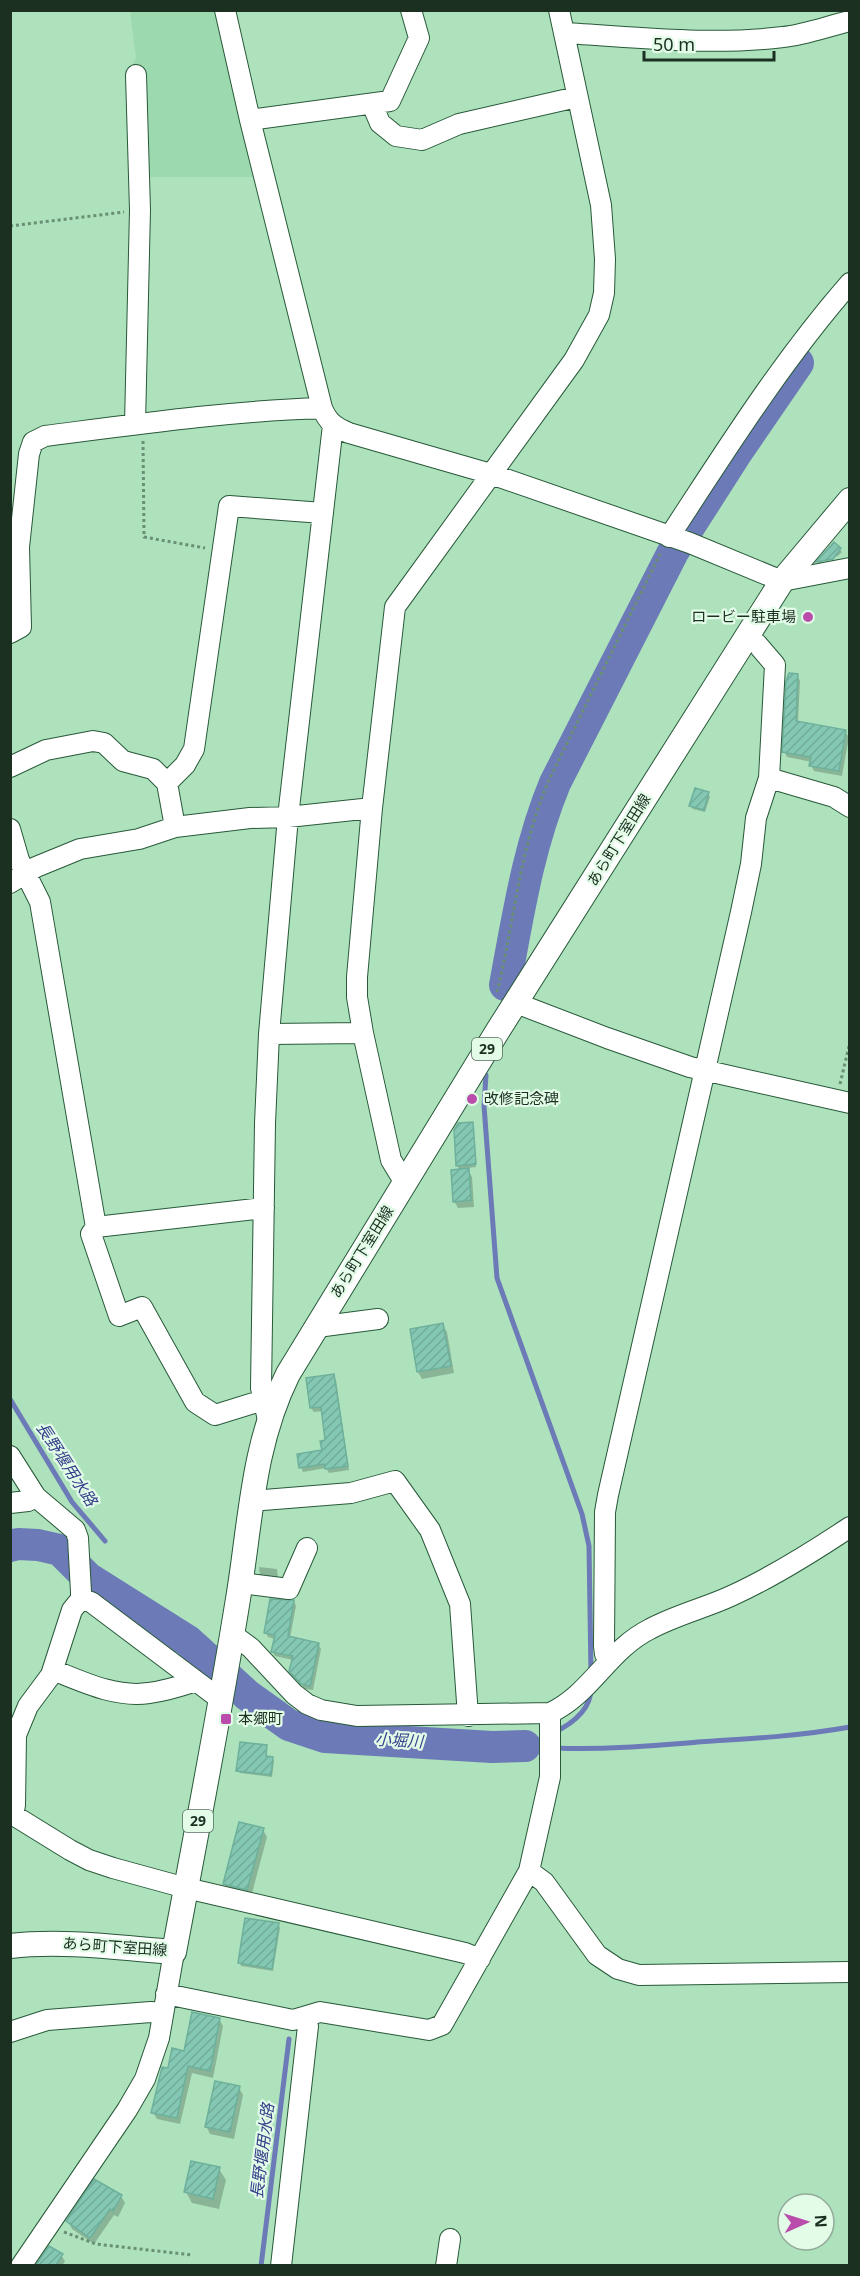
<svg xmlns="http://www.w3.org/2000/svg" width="860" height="2276" font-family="'Noto Sans','Noto Sans JP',sans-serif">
<defs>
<pattern id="building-hatch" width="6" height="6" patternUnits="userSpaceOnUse" patternTransform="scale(1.5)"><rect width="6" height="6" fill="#84c8b4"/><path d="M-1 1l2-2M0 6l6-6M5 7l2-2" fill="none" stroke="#71ac9a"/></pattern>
</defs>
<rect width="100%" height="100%" fill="#ade2bc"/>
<path fill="#9dd9ae" d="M 130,11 L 235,11 L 256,177 L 134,177 L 130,68 L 136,58 Z"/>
<path fill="#0003" d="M 834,544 L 842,552 L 838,556 L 822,560 L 822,563 L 836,560 L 834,562 L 820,565 L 818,562 Z
M 797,675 L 800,681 L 798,723 L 845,732 L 849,737 L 842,776 L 814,771 L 811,765 L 812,762 L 787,757 L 784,751 Z
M 708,793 L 710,797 L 705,812 L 693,809 L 691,806 Z
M 472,1124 L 476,1167 L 467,1168 L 472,1177 L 474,1207 L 458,1208 L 454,1201 L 460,1171 L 457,1165 Z
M 442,1325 L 447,1332 L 454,1373 L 422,1379 L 418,1372 Z
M 333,1375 L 336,1380 L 349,1470 L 329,1473 L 326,1468 L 303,1472 L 301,1467 L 324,1452 L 327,1442 L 323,1411 L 314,1412 L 311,1408 Z
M 259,1567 L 277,1569 L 278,1578 L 260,1576 Z
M 294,1601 L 296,1606 L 290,1638 L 318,1644 L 321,1649 L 313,1690 L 305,1689 L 294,1676 L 291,1671 L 293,1660 L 275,1656 L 272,1651 L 275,1639 L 268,1637 L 266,1633 Z
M 266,1747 L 267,1758 L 272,1758 L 274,1761 L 272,1777 L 240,1773 L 238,1770 Z
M 263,1830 L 267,1837 L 251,1897 L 228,1891 L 224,1884 Z
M 278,1925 L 280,1928 L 273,1971 L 241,1966 L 240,1963 Z
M 219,2019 L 223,2026 L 213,2078 L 192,2073 L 180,2124 L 157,2119 L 153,2112 L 169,2070 Z
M 239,2088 L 243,2095 L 234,2139 L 210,2134 L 206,2126 Z
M 219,2169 L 226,2180 L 219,2209 L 192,2203 L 186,2192 Z
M 121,2196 L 125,2203 L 118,2217 L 114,2215 L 94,2244 L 72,2229 L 68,2221 Z
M 50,2248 L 61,2255 L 65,2261 L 62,2266 L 38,2266 Z"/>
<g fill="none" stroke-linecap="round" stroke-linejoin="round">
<path stroke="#6c7ab7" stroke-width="5" d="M 486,1075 L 484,1106 L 497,1278 L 582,1514 L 589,1546 L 591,1673
M 10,1399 L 72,1502 L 105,1541
M 553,1733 C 572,1724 591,1710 591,1688
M 525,1746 L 545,1737
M 525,1746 L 546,1747
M 555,1748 C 603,1750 650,1746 698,1742 C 748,1739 800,1736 850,1727
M 261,2266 L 289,2039"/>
<path stroke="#6c7ab7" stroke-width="32" d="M 505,985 C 518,916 528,848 555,783 L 673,552 L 737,452 L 798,363
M 10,1546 L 18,1544 L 38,1545 L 60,1550 L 88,1578 L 188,1641 L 247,1695 L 289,1725 L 325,1737 L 492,1747 L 525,1746"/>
</g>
<path fill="url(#building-hatch)" stroke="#6db09c" stroke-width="1.5" d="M 834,542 L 841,548 L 833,559 L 816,562 Z
M 789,673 L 798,674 L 796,721 L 846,730 L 839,771 L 809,766 L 811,757 L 782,752 L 786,681 Z
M 695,788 L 709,792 L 704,810 L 689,806 Z
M 473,1122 L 476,1164 L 456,1166 L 454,1130 L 458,1123 Z
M 469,1168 L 471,1200 L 453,1202 L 451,1170 Z
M 443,1323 L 451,1366 L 417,1372 L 410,1329 Z
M 334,1374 L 348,1466 L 325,1469 L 324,1464 L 299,1468 L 297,1454 L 322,1450 L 320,1441 L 325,1440 L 321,1407 L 310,1408 L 306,1378 Z
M 270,1599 L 294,1600 L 288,1636 L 319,1643 L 310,1686 L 301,1684 L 289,1671 L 293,1656 L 271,1652 L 275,1635 L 264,1633 Z
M 240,1742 L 267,1745 L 266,1756 L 273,1757 L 271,1775 L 236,1771 Z
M 239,1822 L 264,1828 L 247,1890 L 223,1884 Z
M 245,1918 L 279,1923 L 272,1969 L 238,1963 Z
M 192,2012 L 220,2018 L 210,2071 L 188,2066 L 177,2118 L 151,2113 L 162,2067 L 168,2068 L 172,2048 L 184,2051 Z
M 215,2081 L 240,2086 L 230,2132 L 205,2127 Z
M 191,2161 L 220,2167 L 213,2199 L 184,2192 Z
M 94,2179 L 122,2195 L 113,2211 L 110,2209 L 90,2238 L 66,2221 Z
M 49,2246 L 63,2254 L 56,2265 L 36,2265 Z"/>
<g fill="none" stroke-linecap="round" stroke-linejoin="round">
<defs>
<path id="minor" d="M 225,10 L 250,120 L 322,408 C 328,422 334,427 349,433 L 491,474 L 690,543 L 782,581 L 850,568
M 564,33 C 636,37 711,46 783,37 C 805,35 828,26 850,21
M 372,104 L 380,123 L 396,136 L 422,140 L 459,124 L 577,97
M 250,120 L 390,101 L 419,38 L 411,10
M 135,424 L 140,210 L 136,75
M 669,537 C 726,450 781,362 850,283
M 10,633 L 21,627 L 19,547 L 29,454 L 33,442 L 45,436 C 138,424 229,411 322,408
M 10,767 L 46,750 L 93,741 L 104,743 L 123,761 L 153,769 L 167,783
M 769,778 L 834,797 L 850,807
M 175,827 L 167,783 L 185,765 L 194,749 L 229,506 L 323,513
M 10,829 L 19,860 L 40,902 L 96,1227 L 264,1208
M 10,883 L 36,867 L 80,849 L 139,839 L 175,827 L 250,818 L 288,817 L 372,808
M 516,1003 L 607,1038 L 690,1067 L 850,1103
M 269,1034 L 363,1033
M 405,1183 L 391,1160 L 363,1033 L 357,997 L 357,977 L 372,808 L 395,607 L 574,360 L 599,315 L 604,293 L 605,259 L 601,205 L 559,10
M 96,1227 L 91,1234 L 119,1316 L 142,1307 L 195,1402 L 215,1415 L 263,1400
M 317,1327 L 378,1319
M 268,1420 L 261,1388 L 265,1123 L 269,1034 L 288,817 L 333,425
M 10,1456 L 36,1497 L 75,1530 L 78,1538 L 81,1592 L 81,1599 L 72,1610 L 51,1675 L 28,1706 L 16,1735 L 15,1805 L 13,1815
M 252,1501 L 351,1493 L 395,1481 L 430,1530 L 460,1604 L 468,1716
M 10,1503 L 28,1501 L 36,1497
M 241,1583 L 289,1589 L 307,1548
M 81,1599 L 91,1602 L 220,1699
M 232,1634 L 251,1648 L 294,1694 L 307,1704 L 321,1710 L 357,1716 L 550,1713 C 591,1694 608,1650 650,1629 C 676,1615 705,1608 731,1596 C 773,1577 811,1553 850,1527
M 609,1659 L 605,1654 L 604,1646 L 605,1512 L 608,1495 L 741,912 L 751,864 L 756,818 L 769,778 L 775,665 L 757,644 L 746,639
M 53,1670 C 83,1682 116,1698 149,1693 C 165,1691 181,1686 196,1681
M 10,1813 L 70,1850 L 89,1860 L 113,1868 L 186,1888 L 465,1953 L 480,1959
M 529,1871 L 544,1882 L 597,1955 L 618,1969 L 639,1975 L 850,1972
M 166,1994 L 293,2020 L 320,2012 L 429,2030 L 442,2025 L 529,1871 L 550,1777 L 550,1713
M 10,2032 L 47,2020 L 151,2012 L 163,2013
M 21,2266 L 127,2110 L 145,2079 L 159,2038 L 174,1952
M 281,2266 L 308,2026 L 303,2018
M 446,2266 L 450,2239"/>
<path id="major" d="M 10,1946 C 65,1940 120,1948 174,1952 C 196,1835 219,1717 238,1599 C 251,1520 252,1447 288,1374 L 497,1032 L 782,581 L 850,500"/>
</defs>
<use href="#minor" stroke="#285939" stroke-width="22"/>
<use href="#major" stroke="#285939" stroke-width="26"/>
<path stroke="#698f74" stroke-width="3" stroke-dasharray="3 3" stroke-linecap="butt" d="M 10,226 L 124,212
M 143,441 L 144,537 L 205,548
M 497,992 C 515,920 519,849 549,780 L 661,552
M 840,1084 L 850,1042
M 64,2232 L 96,2244 L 192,2255"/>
<use href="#minor" stroke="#fff" stroke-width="20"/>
<use href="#major" stroke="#fff" stroke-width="24"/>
</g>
<g fill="#ba4dab" stroke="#e2fce8" stroke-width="2">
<circle cx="808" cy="617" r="6"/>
<circle cx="472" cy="1099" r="6"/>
<rect x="220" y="1713" width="12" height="12" rx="3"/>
</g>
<g text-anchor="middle" stroke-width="4.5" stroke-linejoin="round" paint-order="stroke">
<g fill="#e2fce8" stroke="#576d5d" stroke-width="1.5">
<rect x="472" y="1038" width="30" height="22" rx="4.5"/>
<rect x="183" y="1810" width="30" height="22" rx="4.5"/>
</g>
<g font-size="14" font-weight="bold" fill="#1c3022">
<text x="487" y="1054">29</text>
<text x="198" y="1826">29</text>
</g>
<g font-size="15" fill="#1c3022" stroke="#e2fce8" text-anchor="start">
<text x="796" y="622" text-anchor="end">ロービー駐車場</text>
<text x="484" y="1104">改修記念碑</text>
<text x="238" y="1724">本郷町</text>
</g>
<g font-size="15" fill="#1c3022" stroke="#e2fce8">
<text transform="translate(619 840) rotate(-58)" y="5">あら町下室田線</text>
<text transform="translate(362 1252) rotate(-58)" y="5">あら町下室田線</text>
<text transform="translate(115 1947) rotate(4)" y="5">あら町下室田線</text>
</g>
<g font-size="16" font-style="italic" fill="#343f8a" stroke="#e2fce8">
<text transform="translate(67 1464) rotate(57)" y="6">長野堰用水路</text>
<text transform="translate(399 1740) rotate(3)" y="6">小堀川</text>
<text transform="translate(262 2151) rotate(-83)" y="6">長野堰用水路</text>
</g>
</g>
<rect width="860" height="2276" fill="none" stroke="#1c3022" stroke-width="24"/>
<g transform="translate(806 2222) rotate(87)"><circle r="28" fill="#e2fce8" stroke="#93aa99" stroke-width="1.5"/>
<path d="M0-4.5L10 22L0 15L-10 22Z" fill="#ba4dab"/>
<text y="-9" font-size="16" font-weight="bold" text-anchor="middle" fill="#1c3022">N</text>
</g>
<path d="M644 51v9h130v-9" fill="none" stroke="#1c3022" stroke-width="3"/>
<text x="653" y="51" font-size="18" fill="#1c3022" stroke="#e2fce8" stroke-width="4.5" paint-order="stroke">50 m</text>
</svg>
